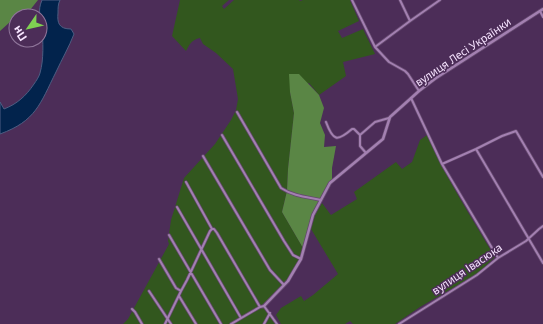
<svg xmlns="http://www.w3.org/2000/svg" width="543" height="324" font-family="'Noto Sans',sans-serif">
<rect width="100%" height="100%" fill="#4c2d58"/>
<path fill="#32571e" d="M 180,0 L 229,0 L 222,6 L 224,9 L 234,0 L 299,0 L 300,1 L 303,0 L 350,0 L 359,21 L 338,31 L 342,38 L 363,29 L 375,54 L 343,62 L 346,76 L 319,95 L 309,83 L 290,92 L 294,113 L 288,169 L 287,191 L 282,212 L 303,248 L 298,263 L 287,282 L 262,305 L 274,318 L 278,324 L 123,324 L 128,319 L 169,244 L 168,241 L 171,220 L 184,178 L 215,144 L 231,120 L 236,110 L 238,99 L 233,69 L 216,53 L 203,44 L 200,38 C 191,40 190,44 186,51 L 172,36 Z
M 427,135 C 446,178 471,217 495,257 L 477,274 L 420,307 L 395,324 L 353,324 L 350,321 L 345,324 L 281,324 L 276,315 L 281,308 L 301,296 L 304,301 L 313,295 L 338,274 L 311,229 L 315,215 L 322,203 L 331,215 L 357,199 L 354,192 L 396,162 L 402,169 L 412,162 L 420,140 Z"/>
<path fill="#5a8645" d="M 0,0 L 38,0 L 26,15 L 24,16 L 16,16 L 16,20 L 10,22 L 0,31 Z
M 289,74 L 299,74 L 319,95 L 324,108 L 320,123 L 325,135 L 324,147 L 336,146 L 332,168 L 332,180 L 314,211 L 303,248 L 282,212 L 287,191 L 288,169 L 294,113 L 290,92 Z"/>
<path fill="#02234c" stroke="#4c5d82" d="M 42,0 L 60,0 C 58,4 58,8 58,13 C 57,23 59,29 71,29 L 74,34 C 69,47 62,59 56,72 C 40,104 36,121 0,134 L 0,102 L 4,109 C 17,104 26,96 34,84 C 36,81 39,77 40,73 C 44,59 43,42 42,27 C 41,16 37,12 42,0 Z"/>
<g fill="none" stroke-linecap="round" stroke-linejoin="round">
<defs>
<path id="minor" d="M 352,0 L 375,47
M 400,0 L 410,21
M 540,11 L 543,17
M 419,91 L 408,74 L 405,71 L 389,62 L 375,47 L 410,21 L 440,0
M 411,98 L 442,164
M 237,112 L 281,188 C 293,196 307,197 321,200
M 326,122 C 333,141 337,142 352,129 L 354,129 L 360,135
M 222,135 L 284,241 L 293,255 L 301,259
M 476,149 L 543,263
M 366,153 L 360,146 L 360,135 L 375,122 L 389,118
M 203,156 L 270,270 L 284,285
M 186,182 L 212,229
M 177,207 L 241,318
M 169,235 L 221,324
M 498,258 L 442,164 L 476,149 L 502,136 L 516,131 L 543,177
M 159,259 L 176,288 L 181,291 L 187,280 L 210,231 L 212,229 L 214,229 L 217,233 L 260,307
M 149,291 L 171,324
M 179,296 L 196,324
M 132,309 L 135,312 L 142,324
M 165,324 L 181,291
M 231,324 L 260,307 L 264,306 L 277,324
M 264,324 L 270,313
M 399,324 L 477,275 L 498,258 L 526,241 L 539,229 L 543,226"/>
<path id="tertiary" d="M 264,306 L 288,281 L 295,269 L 301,259 L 313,215 L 330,183 L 383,139 L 390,117 L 419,91 L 436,78 L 543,9"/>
</defs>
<use href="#minor" stroke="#65496f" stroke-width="3.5"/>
<use href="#tertiary" stroke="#65496f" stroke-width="4"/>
<use href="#minor" stroke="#a380b1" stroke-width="2"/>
<use href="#tertiary" stroke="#a380b1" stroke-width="2.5"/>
</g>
<g text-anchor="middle" stroke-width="3" stroke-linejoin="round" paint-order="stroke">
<g font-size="11" fill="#f7e4ff" stroke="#4c2d58">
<text transform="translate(463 52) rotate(-34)" y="4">вулиця Лесі Українки</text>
<text transform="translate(467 269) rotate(-34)" y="4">вулиця Івасюка</text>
</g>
</g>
<g transform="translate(28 28) rotate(236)"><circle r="19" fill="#4c2d58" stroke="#90769b"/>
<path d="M0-3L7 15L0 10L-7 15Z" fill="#7fd052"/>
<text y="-6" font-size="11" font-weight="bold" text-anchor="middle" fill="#f7e4ff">Пн</text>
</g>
</svg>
